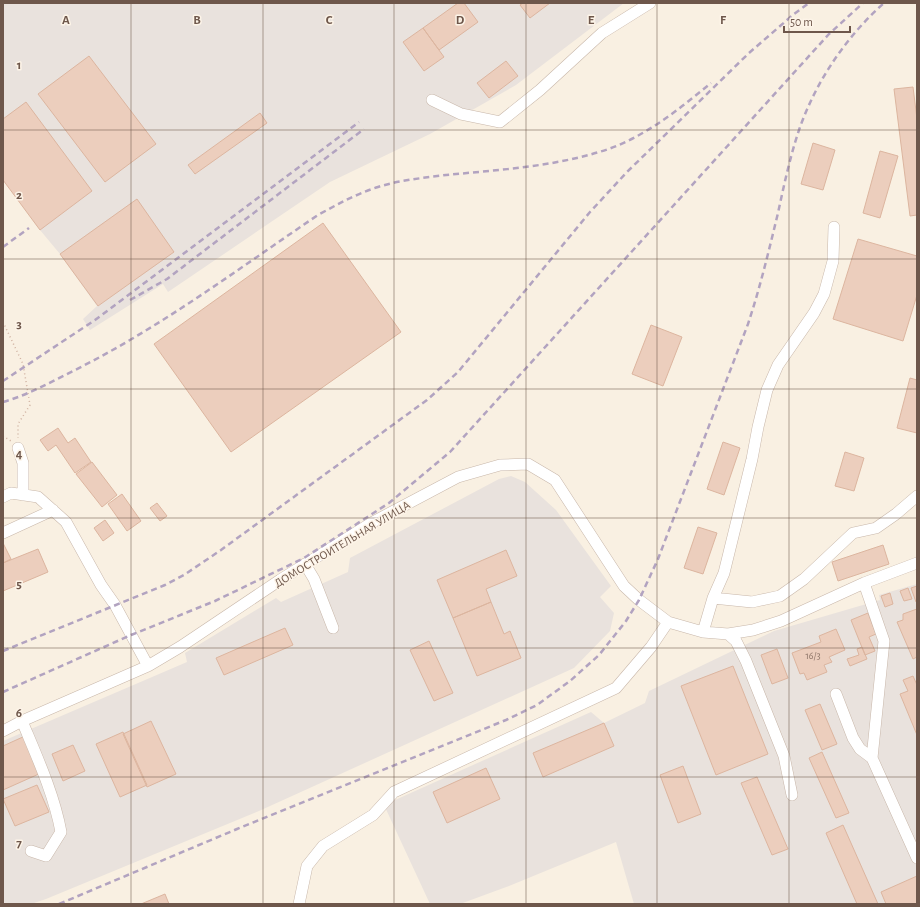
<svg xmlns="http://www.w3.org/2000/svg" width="920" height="907" font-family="'Alegreya Sans',sans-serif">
<rect width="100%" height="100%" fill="#f9f0e2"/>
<path fill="#e9e2dd" d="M 3,3 L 624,3 L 516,85 L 430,134 L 330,182 L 168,292 L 163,284 L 90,330 L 83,319 L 97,306 L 60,254 L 40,230 L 3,180 Z
M 511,476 L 525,482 L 556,510 L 611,586 L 600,597 L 614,613 L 610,631 L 574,668 L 259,811 L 46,899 L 31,904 L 3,904 L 3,741 L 187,662 L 185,653 L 276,598 L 281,602 L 348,572 L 350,558 L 499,479 Z
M 917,584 L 917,904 L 634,904 L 616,842 L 509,886 L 460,904 L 430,904 L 384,805 L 591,712 L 604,723 L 645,703 L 649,691 L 774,631 L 880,600 L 879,595 Z"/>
<path fill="#eccebd" stroke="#dcb59f" d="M 458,3 L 464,3 L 478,22 L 439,50 L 423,28 Z
M 523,3 L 550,3 L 530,18 L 520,5 Z
M 423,28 L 444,57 L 424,71 L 403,42 Z
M 89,56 L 156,144 L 105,182 L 38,94 Z
M 506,61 L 518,76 L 489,98 L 477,83 Z
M 913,87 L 917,119 L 917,215 L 910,216 L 894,89 Z
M 26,102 L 92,191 L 40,230 L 3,180 L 3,119 Z
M 260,113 L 267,123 L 195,174 L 188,165 Z
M 813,143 L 835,150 L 823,190 L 801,184 Z
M 880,151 L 898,156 L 880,218 L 863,213 Z
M 137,199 L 174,252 L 98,306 L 60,254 Z
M 323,223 L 401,332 L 231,452 L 154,344 Z
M 858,239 L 917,256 L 917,295 L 903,341 L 833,319 Z
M 651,325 L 682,337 L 663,386 L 632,374 Z
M 910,378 L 917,380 L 917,433 L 897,428 Z
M 58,428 L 68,443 L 75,438 L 91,462 L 75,473 L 56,445 L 48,451 L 40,440 Z
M 723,442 L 740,448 L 724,495 L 707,489 Z
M 845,452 L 864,458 L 854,491 L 835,486 Z
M 92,462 L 117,495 L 102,507 L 76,474 Z
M 122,494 L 141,521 L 127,531 L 108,504 Z
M 157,503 L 167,516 L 160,521 L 150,508 Z
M 105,520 L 114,533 L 103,541 L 94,528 Z
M 698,527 L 717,533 L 703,574 L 684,568 Z
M 3,543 L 11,559 L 3,563 Z
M 883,545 L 889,564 L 838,581 L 832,562 Z
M 38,549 L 48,572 L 3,591 L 3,563 Z
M 506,550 L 517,576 L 486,589 L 491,602 L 453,618 L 437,580 Z
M 917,586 L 917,602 L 916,602 L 911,588 Z
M 908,588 L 912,599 L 904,601 L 900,591 Z
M 890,593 L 893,604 L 885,607 L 881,596 Z
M 491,602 L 504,634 L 510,631 L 521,658 L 477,676 L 453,618 Z
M 917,609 L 917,657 L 913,659 L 897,622 L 903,620 L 903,614 Z
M 868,613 L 876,634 L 869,637 L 875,651 L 865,655 L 851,620 Z
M 285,628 L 293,645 L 224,675 L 216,658 Z
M 836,629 L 845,650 L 829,657 L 832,662 L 824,665 L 827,672 L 807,680 L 804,673 L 800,674 L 792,653 L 821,642 L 819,636 Z
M 429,641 L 453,693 L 434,701 L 410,650 Z
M 862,647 L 867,659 L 850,666 L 847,659 L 859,655 L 857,649 Z
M 777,649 L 788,678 L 772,684 L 761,655 Z
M 733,666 L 768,754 L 716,775 L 681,686 Z
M 913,676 L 917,685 L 917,735 L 900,694 L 908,691 L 903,680 Z
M 820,704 L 837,744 L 822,750 L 805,710 Z
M 151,721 L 176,774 L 147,787 L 123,734 Z
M 604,723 L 614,746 L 543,777 L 533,753 Z
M 123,732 L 147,785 L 120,797 L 96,744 Z
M 25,736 L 41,773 L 3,790 L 3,746 Z
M 73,745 L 85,771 L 63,781 L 52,754 Z
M 822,752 L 849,813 L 836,818 L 809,758 Z
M 683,766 L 701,814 L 678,823 L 660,775 Z
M 486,768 L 500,799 L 447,823 L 433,792 Z
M 757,777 L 788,849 L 772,855 L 741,783 Z
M 37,785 L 49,812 L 15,826 L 3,799 Z
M 843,825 L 878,904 L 857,904 L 826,833 Z
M 917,876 L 917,904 L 886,904 L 881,892 Z
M 165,894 L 169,904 L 141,904 Z"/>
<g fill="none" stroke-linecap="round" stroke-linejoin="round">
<defs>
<path id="minor" d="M 432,100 L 461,114 L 500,122 L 540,90 L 602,33 L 650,3
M 18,448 L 23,463 L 23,495
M 3,497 L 11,493 L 38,497 L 66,522 L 101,585 L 115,605 L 148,666 L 180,647 L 280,580 L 373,522 L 458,477 L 500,465 L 528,464 L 555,480 L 624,586 L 639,600 L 668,622 L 703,632 L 728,634 L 753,630 L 781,621 L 864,583 L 917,563
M 3,533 L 53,510
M 305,564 L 314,579 L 333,628
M 864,583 L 884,641 L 872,758 L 917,858
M 713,598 L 752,602 L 780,596 L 804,579 L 853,533 L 876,528 L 896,514 L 917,496
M 703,632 L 713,598 L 724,573 L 752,459 L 758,427 L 767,390 L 778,365 L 814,313 L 824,294 L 833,261 L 834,227
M 728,634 L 736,641 L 746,661 L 784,756 L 792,795
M 836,694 L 853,738 L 860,749 L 872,758
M 22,721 C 37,757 54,794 61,832 L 46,856 L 31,851
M 3,731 L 22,721 L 148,666
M 299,904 L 307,866 L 323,846 L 373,815 L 394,792 L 616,688 L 651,647 L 668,622"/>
</defs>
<use href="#minor" stroke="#c8b7aa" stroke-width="12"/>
<path stroke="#d0b2a1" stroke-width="1.5" stroke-dasharray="1 3" stroke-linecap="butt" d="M 3,322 L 23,364 L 30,405 L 18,424 L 18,438
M 3,436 L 11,441"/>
<use href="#minor" stroke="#fff" stroke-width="11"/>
<path stroke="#b2a3c0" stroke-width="2.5" stroke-dasharray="6 4" stroke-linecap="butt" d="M 3,247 L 29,228
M 130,300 L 167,279 L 364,129
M 3,381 L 95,320 L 359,122
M 3,402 C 28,395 51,382 75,370 C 161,327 238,269 318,215 C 338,204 356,194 378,187 C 400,180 423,178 446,175 C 497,170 550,167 599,152 C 641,140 677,111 711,83
M 3,651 L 165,585 L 184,575 L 221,550 L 427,400 L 458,372 L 590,212 L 627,172 L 749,53 L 794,14 L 809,3
M 3,692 L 131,635 L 215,601 L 304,558 L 389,503 L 450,452 L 829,34 L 863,3
M 59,904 L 237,829 L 506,720 L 537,705 L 570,681 L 599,655 L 626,621 L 639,600 L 658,559 L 748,324 C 760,288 769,250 778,213 C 784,185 790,157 799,130 C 816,81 846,37 884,3"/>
</g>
<path fill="none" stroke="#6e574b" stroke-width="1" stroke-opacity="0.55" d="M 131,3 L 131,904M 263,3 L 263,904M 394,3 L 394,904M 526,3 L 526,904M 657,3 L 657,904M 789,3 L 789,904M 3,130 L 917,130M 3,259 L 917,259M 3,389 L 917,389M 3,518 L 917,518M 3,648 L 917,648M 3,777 L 917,777"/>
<g text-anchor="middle" stroke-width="3" stroke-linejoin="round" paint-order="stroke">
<g font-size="10" fill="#8e7568">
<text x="813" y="659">16/3</text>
</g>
<g font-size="12" fill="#6e574b" stroke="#fdf4e8">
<text transform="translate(342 544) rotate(-31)" y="4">ДОМОСТРОИТЕЛЬНАЯ УЛИЦА</text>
</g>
</g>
<g font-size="13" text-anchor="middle" font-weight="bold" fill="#6e574b" stroke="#fdf4e8" stroke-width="3" stroke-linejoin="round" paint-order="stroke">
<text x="66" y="24">A</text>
<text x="197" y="24">B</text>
<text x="329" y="24">C</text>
<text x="460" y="24">D</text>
<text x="591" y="24">E</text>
<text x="723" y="24">F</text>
<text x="19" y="69">1</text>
<text x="19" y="199">2</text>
<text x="19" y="328">3</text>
<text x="19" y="458">4</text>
<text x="19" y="588">5</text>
<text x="19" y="717">6</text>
<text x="19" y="847">7</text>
</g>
<rect width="920" height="907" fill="none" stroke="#6e574b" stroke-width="8"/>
<path d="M784 26v6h66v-6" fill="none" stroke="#6e574b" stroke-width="2"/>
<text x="790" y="26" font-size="12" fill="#6e574b" stroke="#fdf4e8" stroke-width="3" paint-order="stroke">50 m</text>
</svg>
